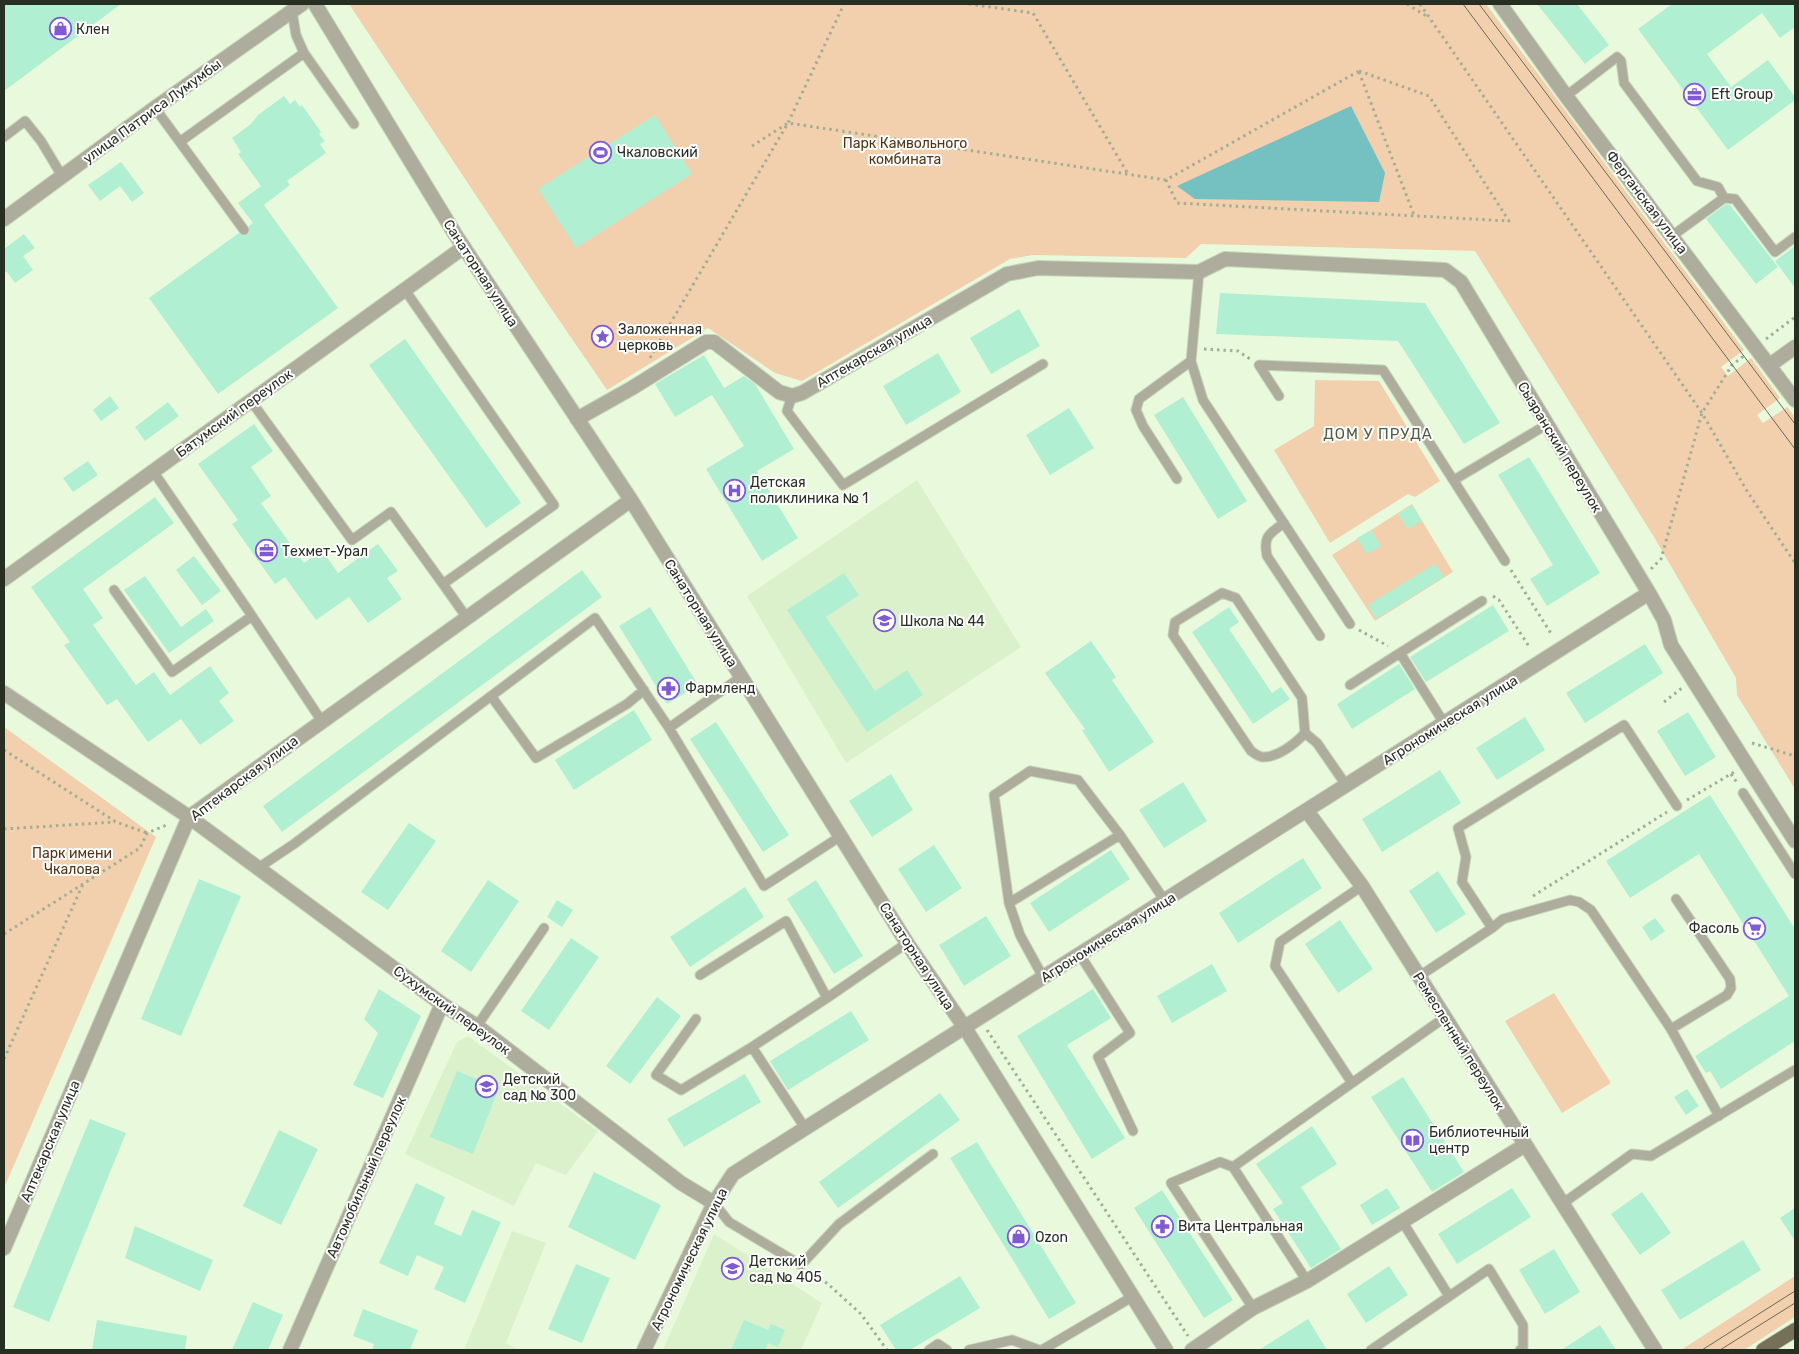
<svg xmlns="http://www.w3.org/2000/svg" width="1799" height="1354" font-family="Rubik,sans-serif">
<rect width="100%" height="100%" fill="#e8fadb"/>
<path fill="#dbf1cb" d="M 917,480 L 1021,647 L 846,763 L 747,596 Z
M 468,1036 L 598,1131 L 566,1175 L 536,1163 L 514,1206 L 405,1154 L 457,1042 Z
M 512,1231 L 546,1243 L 506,1343 L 519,1350 L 464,1350 Z
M 714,1234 L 822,1303 L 801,1350 L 663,1350 Z"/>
<path fill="#f3d0ad" d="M 349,4 L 1486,4 L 1744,350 L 1721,367 L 1728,376 L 1751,358 L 1780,398 L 1757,415 L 1763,423 L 1787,407 L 1795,417 L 1795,789 L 1737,695 L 1736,678 L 1654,537 L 1475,251 L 1201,244 L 1186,258 L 1033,255 L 1010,259 L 802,381 L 775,373 L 708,328 L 607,390 L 546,301 Z
M 1315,380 L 1379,381 L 1440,481 L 1415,497 L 1408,494 L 1330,543 L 1274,450 L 1314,426 Z
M 1412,504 L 1453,572 L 1375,621 L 1332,555 Z
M 4,727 L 156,837 L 4,1188 Z
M 1554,993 L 1611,1083 L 1562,1113 L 1505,1021 Z
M 1795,1276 L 1795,1317 L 1744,1350 L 1681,1350 Z"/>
<path fill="#75c0c1" d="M 1351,106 L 1385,173 L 1379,202 L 1195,199 L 1177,186 Z"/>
<path fill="#b0efd2" d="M 4,4 L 121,4 L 4,91 Z
M 1537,4 L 1577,4 L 1609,45 L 1585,64 Z
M 1672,4 L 1795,4 L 1795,27 L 1780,38 L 1762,13 L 1707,54 L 1731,87 L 1768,60 L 1795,97 L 1795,100 L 1728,150 L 1638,29 Z
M 284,96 L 290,104 L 295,100 L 300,107 L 302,105 L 321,132 L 319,134 L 325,141 L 320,144 L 326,153 L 287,181 L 290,185 L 264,205 L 338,308 L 218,394 L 149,298 L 239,233 L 244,236 L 249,233 L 249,226 L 253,223 L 238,203 L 261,186 L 238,154 L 241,152 L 232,138 L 251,124 L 258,115 Z
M 655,115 L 692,174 L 576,248 L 538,189 Z
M 121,162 L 144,193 L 132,202 L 120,186 L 100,201 L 88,185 Z
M 1726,204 L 1730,205 L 1778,267 L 1756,284 L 1706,219 Z
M 24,234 L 35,248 L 23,256 L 33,270 L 15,283 L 7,272 L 4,272 L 4,249 Z
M 1795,246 L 1795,288 L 1775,261 Z
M 1220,293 L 1425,303 L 1500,423 L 1464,444 L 1398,341 L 1216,334 Z
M 1019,309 L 1040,346 L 991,374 L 970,338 Z
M 405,339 L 521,503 L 486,528 L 369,365 Z
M 938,353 L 961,392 L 906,425 L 883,386 Z
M 704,355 L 724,388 L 744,376 L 755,384 L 794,449 L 757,471 L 798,538 L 762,561 L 706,469 L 744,446 L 712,395 L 675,417 L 655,384 Z
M 110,396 L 119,408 L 101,421 L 93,410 Z
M 1183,397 L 1247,501 L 1218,519 L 1154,415 Z
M 168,402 L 179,416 L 145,441 L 135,427 Z
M 1069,408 L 1094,448 L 1050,475 L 1026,435 Z
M 254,424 L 273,451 L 251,467 L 271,496 L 261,503 L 304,563 L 322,550 L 338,573 L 378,544 L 398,571 L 387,578 L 402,599 L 368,623 L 349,597 L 316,620 L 285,577 L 275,584 L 232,524 L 238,520 L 198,464 Z
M 1529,457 L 1600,573 L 1547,606 L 1530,579 L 1553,565 L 1498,475 Z
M 88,461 L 98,475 L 73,492 L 63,478 Z
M 155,497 L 174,523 L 83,589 L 103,618 L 93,625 L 136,685 L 154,672 L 170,695 L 210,666 L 229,693 L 219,701 L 234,721 L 200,745 L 181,719 L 148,742 L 117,699 L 107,705 L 64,645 L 70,642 L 31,587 Z
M 1412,505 L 1422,521 L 1408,529 L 1398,514 Z
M 1371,530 L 1381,546 L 1367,554 L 1357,538 Z
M 194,556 L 221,591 L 202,605 L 176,570 Z
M 1435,564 L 1444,577 L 1376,619 L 1368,605 Z
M 582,570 L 602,597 L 282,832 L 263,806 Z
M 844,573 L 859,595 L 826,617 L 875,691 L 907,670 L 923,695 L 867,732 L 787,610 Z
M 145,576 L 181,627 L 206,609 L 214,621 L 169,653 L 124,590 Z
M 1493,605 L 1509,631 L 1426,682 L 1410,657 Z
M 650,607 L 698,685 L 667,704 L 619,626 Z
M 1229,607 L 1239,622 L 1229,629 L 1272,693 L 1281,687 L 1290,699 L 1253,724 L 1192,632 Z
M 1091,641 L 1116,677 L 1112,680 L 1154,742 L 1109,772 L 1082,730 L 1085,729 L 1045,673 Z
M 1645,644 L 1663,673 L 1585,723 L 1566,693 Z
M 1399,664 L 1415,689 L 1352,729 L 1337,704 Z
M 634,710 L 652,740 L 574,790 L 555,760 Z
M 1688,712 L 1716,757 L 1685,776 L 1657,731 Z
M 1525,717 L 1545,750 L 1497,780 L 1476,748 Z
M 716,722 L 789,835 L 763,852 L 690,739 Z
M 1440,770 L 1461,803 L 1382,852 L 1362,819 Z
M 891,774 L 913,810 L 872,837 L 849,801 Z
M 1183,782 L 1207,821 L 1164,848 L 1139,810 Z
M 1710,795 L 1795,929 L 1795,1041 L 1721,1089 L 1710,1071 L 1706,1073 L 1695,1056 L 1789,996 L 1699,854 L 1630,898 L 1606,861 Z
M 409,823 L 436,841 L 388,910 L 361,892 Z
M 934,845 L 962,888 L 926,912 L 898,869 Z
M 1111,850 L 1130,879 L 1049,932 L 1030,903 Z
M 1303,858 L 1322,888 L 1238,943 L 1219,913 Z
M 1438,871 L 1466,914 L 1436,933 L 1409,891 Z
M 199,879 L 241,896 L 181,1036 L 141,1019 Z
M 488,880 L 519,901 L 471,972 L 441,951 Z
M 816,880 L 863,956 L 834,974 L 787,899 Z
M 745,887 L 764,917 L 690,967 L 670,937 Z
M 557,900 L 573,910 L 562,927 L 547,917 Z
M 986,916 L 1011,956 L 964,986 L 939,945 Z
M 1655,918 L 1665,931 L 1651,941 L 1642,927 Z
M 1340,920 L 1373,969 L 1338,993 L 1305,944 Z
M 571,938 L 599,957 L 549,1030 L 521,1011 Z
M 1212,964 L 1227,991 L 1172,1023 L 1157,996 Z
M 379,989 L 421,1016 L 383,1098 L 353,1085 L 378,1033 L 364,1019 Z
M 1093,989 L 1111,1018 L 1067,1045 L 1125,1138 L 1092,1159 L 1017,1036 Z
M 657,997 L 681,1016 L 630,1084 L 606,1066 Z
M 851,1011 L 869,1040 L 788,1090 L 770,1061 Z
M 457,1071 L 499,1088 L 473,1154 L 430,1137 Z
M 745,1074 L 761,1102 L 684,1147 L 667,1119 Z
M 1403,1077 L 1464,1172 L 1432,1192 L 1371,1097 Z
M 1687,1089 L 1699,1106 L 1686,1115 L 1674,1097 Z
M 940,1093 L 960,1120 L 838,1208 L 819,1182 Z
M 90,1119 L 126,1133 L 49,1322 L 13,1307 Z
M 1312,1126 L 1337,1164 L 1301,1187 L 1341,1249 L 1311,1268 L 1273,1209 L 1283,1203 L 1256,1164 Z
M 279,1130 L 318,1149 L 281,1225 L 243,1206 Z
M 977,1142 L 1076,1303 L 1049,1319 L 950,1158 Z
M 594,1172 L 661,1205 L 635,1260 L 568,1227 Z
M 416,1183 L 445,1197 L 434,1224 L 461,1236 L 472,1210 L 501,1222 L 465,1303 L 434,1289 L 444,1267 L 417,1255 L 408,1276 L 379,1263 Z
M 1387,1188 L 1400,1208 L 1372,1225 L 1360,1205 Z
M 1512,1188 L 1531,1217 L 1457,1264 L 1438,1234 Z
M 1162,1190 L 1233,1300 L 1204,1318 L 1134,1208 Z
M 1642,1192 L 1671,1233 L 1640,1255 L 1611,1214 Z
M 1795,1208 L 1795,1241 L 1780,1218 Z
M 135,1226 L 213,1260 L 200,1291 L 125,1258 Z
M 1743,1240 L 1761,1270 L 1680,1320 L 1661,1290 Z
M 1554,1249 L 1580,1292 L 1545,1314 L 1519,1270 Z
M 576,1264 L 610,1278 L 582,1343 L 548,1329 Z
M 1389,1266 L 1408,1295 L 1366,1323 L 1347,1294 Z
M 960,1276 L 980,1308 L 910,1350 L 896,1350 L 880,1325 Z
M 253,1302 L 283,1315 L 268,1350 L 232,1350 Z
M 363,1309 L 418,1330 L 410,1350 L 372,1350 L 374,1344 L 353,1336 Z
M 1308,1319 L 1327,1350 L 1259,1350 Z
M 97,1320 L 187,1336 L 185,1350 L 92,1350 Z
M 744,1320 L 768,1330 L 771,1324 L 785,1330 L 778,1347 L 768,1343 L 765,1350 L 731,1350 Z
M 1600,1325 L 1616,1350 L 1561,1350 Z"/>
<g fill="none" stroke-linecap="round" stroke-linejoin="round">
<defs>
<path id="service" d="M 292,11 L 296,35 L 304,53
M 1566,96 L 1617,57 L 1621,61 L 1624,83 L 1697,181 L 1718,187 L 1724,198 L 1672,236
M 155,108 L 244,230
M 4,137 L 25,121 L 41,141 L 62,176
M 181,141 L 304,53 L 354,124
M 1724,198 L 1735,199 L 1775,252 L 1795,237
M 1199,272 L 1191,361 L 1203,400 L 1350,624
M 792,396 L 787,411 L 843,485 L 1043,364
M 1279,396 L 1259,365 L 1383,370 L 1505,561
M 251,401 L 352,540 L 391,512 L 443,584 L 554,505 L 405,290
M 153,471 L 252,616 L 321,720
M 1177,479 L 1143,426 L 1136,410 L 1139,399 L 1191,361
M 1454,480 L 1546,425
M 1284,523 C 1269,534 1263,536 1267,556 L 1320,636
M 443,584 L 467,618
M 114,590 L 172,672 L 252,616
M 1400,653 L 1482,601
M 741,677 L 669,728 L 764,886 L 841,836
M 1350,685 L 1400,653 L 1444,723
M 491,696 L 536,758 L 627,704 L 644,690
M 1305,733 C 1295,744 1277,758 1262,757 C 1258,756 1254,753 1251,751 L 1173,635 L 1175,622 L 1222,593 L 1236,598 L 1302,698 L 1305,733 L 1317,743 L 1346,785
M 1743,793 L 1795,874
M 258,868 L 294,844 L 595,618 L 669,728
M 1009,903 L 994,795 L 1030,771 L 1078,780 L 1120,835
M 1492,928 L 1462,882 L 1466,857 L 1458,828 L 1624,725 L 1677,806
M 1080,955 L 1130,1033 L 1098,1057 L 1133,1131
M 1043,977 L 1020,935 L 1009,903 L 1120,835 L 1165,901
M 1418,977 L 1492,928 L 1503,919 L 1570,900 L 1579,902 L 1591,910 L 1671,1029 L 1719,1116
M 827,998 L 907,943
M 696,1019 L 656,1075 L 681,1090 L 752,1047 L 827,998 L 786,921 L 700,975
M 477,1026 L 544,928
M 1671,1029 L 1727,995 L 1731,988 L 1730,979 L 1676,899
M 752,1047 L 805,1128
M 1352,1083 L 1275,966 L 1280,942 L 1362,886
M 1233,1167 L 1307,1281
M 714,1203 L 729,1222 L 801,1265 L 839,1224 L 933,1154
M 1562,1204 L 1632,1154 L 1651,1156 L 1795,1070
M 1402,1221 L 1449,1296
M 1253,1308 L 1171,1183 L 1220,1162 L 1233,1167 L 1444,1018
M 929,1350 L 938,1344 L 947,1350
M 969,1350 L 1012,1340 L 1039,1350
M 1042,1350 L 1132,1297
M 1371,1350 L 1489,1269 L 1523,1325 L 1523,1349 L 1520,1350"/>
<path id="minor" d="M 315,4 L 455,234 L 631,500 L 907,943 L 965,1028 L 1166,1350
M 577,419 L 632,388 L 706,342 L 714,342 L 779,392 L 792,396 L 802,393 L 1007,274 L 1038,268 L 1199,272 L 1225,259 L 1445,270 L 1461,282 L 1649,593 L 1664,620 L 1671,645 L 1795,841
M 4,579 L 464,247
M 4,693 L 189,817 L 442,1004 L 477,1026 L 681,1183 L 714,1203
M 1307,811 L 1362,886 L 1655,1350
M 4,1248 L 189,817 L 631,500
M 290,1350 L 442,1004
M 644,1350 L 714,1203 L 733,1174 L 1649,593
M 1192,1350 L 1253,1308 L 1307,1281 L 1525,1145"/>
<path id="tertiary" d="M 1500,4 L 1566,96 L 1795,400
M 4,219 L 155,108 L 302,4
M 1770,365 L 1795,347"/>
<path id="primary" d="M 1763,1350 L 1795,1330"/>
</defs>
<use href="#service" stroke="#c5d5ba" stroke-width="11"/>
<use href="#minor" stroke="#c5d5ba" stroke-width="16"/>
<use href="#tertiary" stroke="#c5d5ba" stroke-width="16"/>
<use href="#primary" stroke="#c5d5ba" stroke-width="16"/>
<path stroke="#a1af97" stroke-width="3" stroke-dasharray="2.5 4" stroke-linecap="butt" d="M 969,4 L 1033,13 L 1128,174
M 1407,4 L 1428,17
M 1420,4 L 1702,413 L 1747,491 L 1795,563
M 1359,71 L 1429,96 L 1509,221 L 1177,203 L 1166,180 Z
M 1359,72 L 1414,215
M 752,146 L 788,123 L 1166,180
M 1766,339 L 1795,317
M 1204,349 L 1238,351 L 1250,359
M 650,358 L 788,123 L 844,4
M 1651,569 L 1661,559 L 1702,413 L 1732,365 L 1745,355
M 1511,570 L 1552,635
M 1493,596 L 1499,600 L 1530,648
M 1359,630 L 1388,646
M 1664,702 L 1682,688
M 1752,743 L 1795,756
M 4,750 L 116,822 L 147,833
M 1731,774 L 1738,784
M 1687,800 L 1736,771
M 4,829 L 115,822
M 1533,896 L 1667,812
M 4,934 L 140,848 L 147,833 L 169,824
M 987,1030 L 1188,1336
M 4,1059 L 83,884
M 809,1271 L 828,1284 L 861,1314 L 887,1350"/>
<use href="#service" stroke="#aeac9d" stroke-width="9"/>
<use href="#minor" stroke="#aeac9d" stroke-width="14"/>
<use href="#tertiary" stroke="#aeac9d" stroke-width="14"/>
<use href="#primary" stroke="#757057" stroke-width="14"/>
<path stroke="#636d5b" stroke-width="1" d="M 1463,4 L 1795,449
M 1479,4 L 1795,424
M 1702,1350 L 1795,1291
M 1720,1350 L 1795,1303"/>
</g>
<defs>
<symbol id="shop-ring" viewBox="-11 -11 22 22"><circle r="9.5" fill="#fff" stroke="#8159d3" stroke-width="1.5"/><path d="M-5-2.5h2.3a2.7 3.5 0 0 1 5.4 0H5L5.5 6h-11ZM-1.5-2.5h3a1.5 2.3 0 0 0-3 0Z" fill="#8159d3"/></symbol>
<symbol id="office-ring" viewBox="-11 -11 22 22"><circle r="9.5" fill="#fff" stroke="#8159d3" stroke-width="1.5"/><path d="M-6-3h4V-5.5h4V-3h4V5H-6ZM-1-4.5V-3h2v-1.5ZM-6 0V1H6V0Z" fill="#8159d3"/></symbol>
<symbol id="stadium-ring" viewBox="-11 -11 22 22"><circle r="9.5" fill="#fff" stroke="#8159d3" stroke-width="1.5"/><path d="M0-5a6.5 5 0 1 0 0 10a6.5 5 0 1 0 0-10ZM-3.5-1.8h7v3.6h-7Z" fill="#8159d3"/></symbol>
<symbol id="sight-ring" viewBox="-11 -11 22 22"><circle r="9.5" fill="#fff" stroke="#8159d3" stroke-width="1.5"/><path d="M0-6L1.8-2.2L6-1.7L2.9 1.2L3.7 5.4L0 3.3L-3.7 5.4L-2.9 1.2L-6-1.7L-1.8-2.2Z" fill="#8159d3"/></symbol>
<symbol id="hospital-ring" viewBox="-11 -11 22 22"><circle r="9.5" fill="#fff" stroke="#8159d3" stroke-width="1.5"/><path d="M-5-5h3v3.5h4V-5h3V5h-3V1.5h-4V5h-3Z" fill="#8159d3"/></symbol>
<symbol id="school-ring" viewBox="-11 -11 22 22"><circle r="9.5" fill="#fff" stroke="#8159d3" stroke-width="1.5"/><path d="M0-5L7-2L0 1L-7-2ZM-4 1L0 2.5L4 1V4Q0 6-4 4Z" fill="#8159d3"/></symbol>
<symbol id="pharmacy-ring" viewBox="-11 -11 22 22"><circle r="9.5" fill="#fff" stroke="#8159d3" stroke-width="1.5"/><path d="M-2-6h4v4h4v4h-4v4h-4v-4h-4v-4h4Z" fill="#8159d3"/></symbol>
<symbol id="supermarket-ring" viewBox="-11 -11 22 22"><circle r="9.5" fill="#fff" stroke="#8159d3" stroke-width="1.5"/><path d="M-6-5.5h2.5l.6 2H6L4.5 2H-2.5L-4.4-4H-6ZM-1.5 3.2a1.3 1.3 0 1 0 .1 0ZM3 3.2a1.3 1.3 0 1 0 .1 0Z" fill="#8159d3"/></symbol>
<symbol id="library-ring" viewBox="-11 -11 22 22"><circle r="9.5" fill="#fff" stroke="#8159d3" stroke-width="1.5"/><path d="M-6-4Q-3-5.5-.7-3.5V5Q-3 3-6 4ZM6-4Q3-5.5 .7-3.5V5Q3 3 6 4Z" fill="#8159d3"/></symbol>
</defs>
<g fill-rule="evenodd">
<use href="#shop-ring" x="48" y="16" width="25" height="25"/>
<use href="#office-ring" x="1682" y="82" width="25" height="25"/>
<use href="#stadium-ring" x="588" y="140" width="25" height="25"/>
<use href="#sight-ring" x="590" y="324" width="25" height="25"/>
<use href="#hospital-ring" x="722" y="478" width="25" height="25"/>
<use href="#office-ring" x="254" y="538" width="25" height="25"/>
<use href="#school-ring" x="872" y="608" width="25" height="25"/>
<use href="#pharmacy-ring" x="656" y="676" width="25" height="25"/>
<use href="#supermarket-ring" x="1742" y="916" width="25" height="25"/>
<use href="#school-ring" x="474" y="1074" width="25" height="25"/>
<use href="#library-ring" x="1400" y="1128" width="25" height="25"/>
<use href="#pharmacy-ring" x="1150" y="1214" width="25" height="25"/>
<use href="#shop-ring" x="1006" y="1224" width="25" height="25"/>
<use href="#school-ring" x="720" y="1256" width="25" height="25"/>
</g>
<g text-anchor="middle" stroke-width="4" stroke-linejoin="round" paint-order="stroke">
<g font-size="14" fill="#272e22" stroke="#fff" text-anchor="start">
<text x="76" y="34">Клен</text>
<text x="1711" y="99">Eft Group</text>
<text x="617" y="157">Чкаловский</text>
<text x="618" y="334">Заложенная<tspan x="618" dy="16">церковь</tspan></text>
<text x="750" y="487">Детская<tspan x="750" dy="16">поликлиника № 1</tspan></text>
<text x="282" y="556">Техмет-Урал</text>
<text x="900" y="626">Школа № 44</text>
<text x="685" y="693">Фармленд</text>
<text x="1739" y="933" text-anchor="end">Фасоль</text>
<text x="503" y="1084">Детский<tspan x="503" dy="16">сад № 300</tspan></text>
<text x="1429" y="1137">Библиотечный<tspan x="1429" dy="16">центр</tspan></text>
<text x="1178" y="1231">Вита Центральная</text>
<text x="1035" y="1242">Ozon</text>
<text x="749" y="1266">Детский<tspan x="749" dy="16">сад № 405</tspan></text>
</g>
<g font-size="14" fill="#272e22" stroke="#fff">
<text transform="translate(152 111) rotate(-36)" y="5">улица Патриса Лумумбы</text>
<text transform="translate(1647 202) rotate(53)" y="5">Ферганская улица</text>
<text transform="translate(481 273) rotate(57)" y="5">Санаторная улица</text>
<text transform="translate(874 351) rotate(-30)" y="5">Аптекарская улица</text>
<text transform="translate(234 413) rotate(-36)" y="5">Батумский переулок</text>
<text transform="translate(1560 447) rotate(59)" y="5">Сызранский переулок</text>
<text transform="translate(701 613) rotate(58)" y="5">Санаторная улица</text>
<text transform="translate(1450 720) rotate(-32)" y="5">Агрономическая улица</text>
<text transform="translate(244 778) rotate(-37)" y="5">Аптекарская улица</text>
<text transform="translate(1108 937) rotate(-32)" y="5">Агрономическая улица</text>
<text transform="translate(917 956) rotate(57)" y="5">Санаторная улица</text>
<text transform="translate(452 1010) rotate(36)" y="5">Сухумский переулок</text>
<text transform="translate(1459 1041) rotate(58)" y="5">Ремесленный переулок</text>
<text transform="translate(50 1141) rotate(-67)" y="5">Аптекарская улица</text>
<text transform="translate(366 1177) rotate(-66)" y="5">Автомобильный переулок</text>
<text transform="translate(689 1259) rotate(-64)" y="5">Агрономическая улица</text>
</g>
<g font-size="14" fill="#523513" stroke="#fff">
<text x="905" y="148">Парк Камвольного<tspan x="905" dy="16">комбината</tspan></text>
<text x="72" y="858">Парк имени<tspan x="72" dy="16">Чкалова</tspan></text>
</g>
<g font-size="15" letter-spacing="1" fill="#4f5d43" stroke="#fff">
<text x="1378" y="439">ДОМ У ПРУДА</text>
</g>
</g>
<rect width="1799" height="1354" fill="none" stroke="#272e22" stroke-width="10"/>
</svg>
